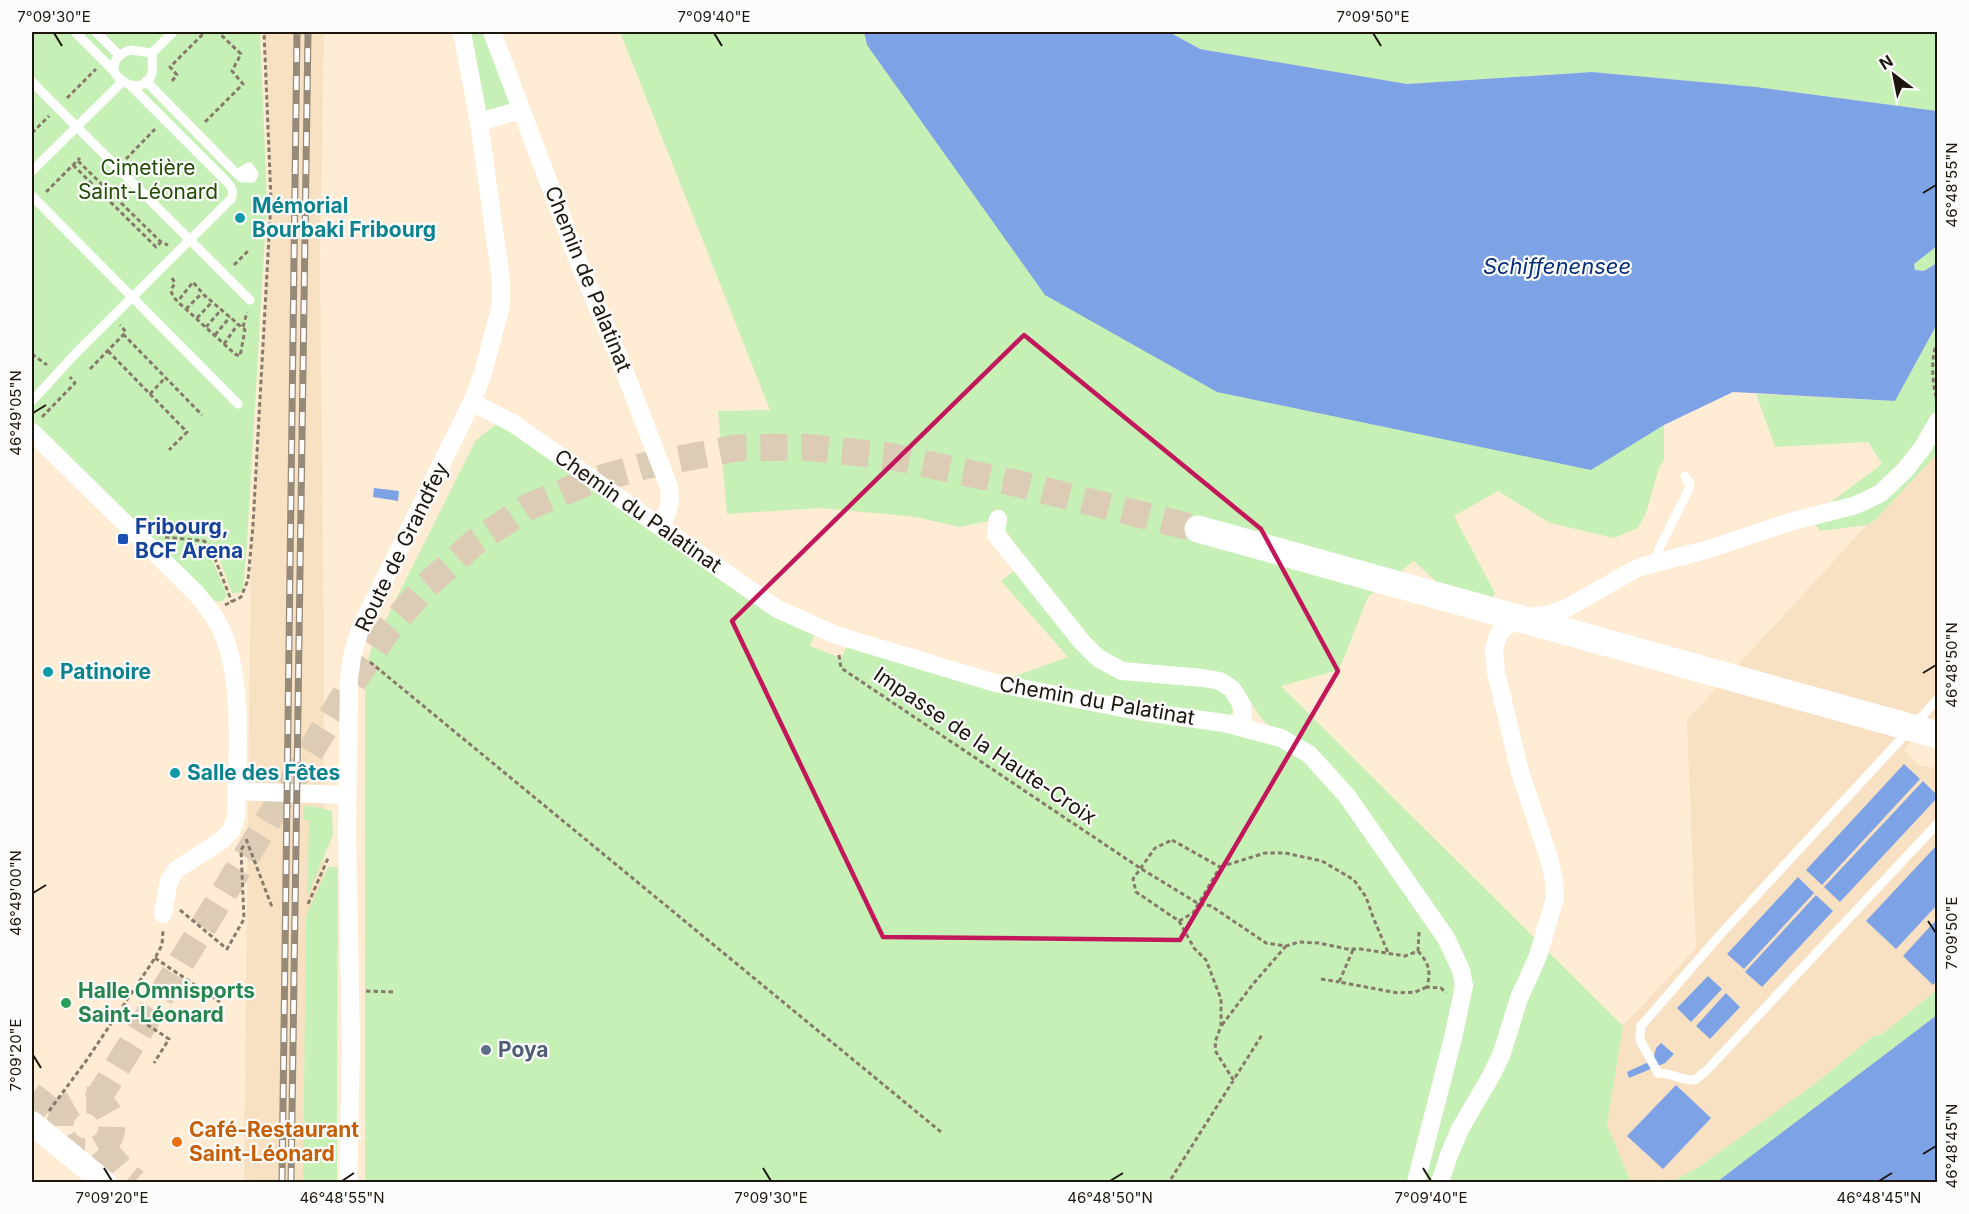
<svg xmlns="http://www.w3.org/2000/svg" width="1969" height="1214" font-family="Inter,sans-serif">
<rect width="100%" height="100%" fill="#feecd4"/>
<path fill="#f8e1c2" d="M 264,32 L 324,32 L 320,263 L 324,648 L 325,1182 L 244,1182 L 251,540 L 271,200 Z
M 1937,454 L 1937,990 L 1881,1035 L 1873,1036 L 1816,1083 L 1696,1169 L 1670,1182 L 1631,1182 L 1607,1126 L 1623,1026 L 1696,948 L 1687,720 L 1867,525 L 1877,518 Z"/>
<path fill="#c7f0b6" d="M 32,32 L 260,32 L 267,200 L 247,543 L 243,589 L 239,593 L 232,593 L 218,556 L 212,559 L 227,595 L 224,600 L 219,602 L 214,600 L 32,420 Z
M 471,32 L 484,32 L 512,103 L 483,113 Z
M 620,32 L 864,32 L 867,45 L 1591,469 L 1664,425 L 1664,460 L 1659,468 L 1646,513 L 1638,528 L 1614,538 L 1550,523 L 1498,491 L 1454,516 L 1495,593 L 1481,623 L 1414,561 L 1368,597 L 1339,670 L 1281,686 L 1623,1026 L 1607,1125 L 1631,1182 L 365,1182 L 365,673 L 371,649 L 476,440 L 499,422 L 816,632 L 810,646 L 841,658 L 848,644 L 1288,736 C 1281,732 1273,729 1267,724 C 1255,713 1250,697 1239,685 L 1129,664 L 1105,653 L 1087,637 L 1038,578 L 998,519 L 959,527 L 916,517 L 820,508 L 727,514 L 718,411 L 770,410 Z
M 1169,32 L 1937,32 L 1937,111 L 1756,87 L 1592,72 L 1407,84 L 1200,49 Z
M 1937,246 L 1937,263 L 1924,271 L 1915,270 L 1914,263 Z
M 1937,324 L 1937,454 L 1877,518 L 1867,525 L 1820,531 L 1811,517 L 1882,464 L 1868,442 L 1775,447 L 1756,394 L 1895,401 Z
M 1016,569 L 1095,661 L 1217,688 L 1231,700 L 1233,712 L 1226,717 L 1133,704 L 1010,678 L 1068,657 L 1001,581 Z
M 303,806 L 312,806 L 332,811 L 333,835 L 307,897 L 309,820 L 304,820 Z
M 328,867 L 338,867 L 337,1182 L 303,1182 L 306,916 Z
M 1937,990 L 1937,1015 L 1717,1182 L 1670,1182 L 1696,1169 L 1816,1083 L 1873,1036 L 1881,1035 Z"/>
<path fill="#7da3e6" d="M 864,32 L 1169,32 L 1200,49 L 1407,84 L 1592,72 L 1756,87 L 1937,111 L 1937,246 L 1914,264 L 1915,270 L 1924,271 L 1937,263 L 1937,324 L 1895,401 L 1733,392 L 1664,425 L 1591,470 L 1217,392 L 1045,295 L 867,45 Z
M 374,488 L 399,491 L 398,501 L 373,497 Z
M 1904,764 L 1920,779 L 1822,885 L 1806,870 Z
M 1923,781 L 1937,795 L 1937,798 L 1840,902 L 1824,887 Z
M 1937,845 L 1937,905 L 1896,949 L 1866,921 Z
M 1798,877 L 1814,893 L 1744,969 L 1727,954 Z
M 1816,895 L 1833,911 L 1762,987 L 1745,972 Z
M 1937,919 L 1937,980 L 1933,985 L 1903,956 Z
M 1708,976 L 1722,989 L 1691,1022 L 1677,1008 Z
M 1726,993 L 1740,1007 L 1710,1039 L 1696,1026 Z
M 1937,1015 L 1937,1182 L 1717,1182 L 1747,1159 Z
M 1661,1043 L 1674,1054 L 1665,1063 L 1629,1078 L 1627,1072 L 1653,1060 L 1656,1048 Z
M 1676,1085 L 1711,1118 L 1663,1169 L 1627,1136 Z"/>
<path fill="#feecd4" d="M 1934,717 L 1937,718 L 1938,761 L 1931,768 L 1918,765 L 1904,750 Z"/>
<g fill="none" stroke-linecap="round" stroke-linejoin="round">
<path stroke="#dcccb6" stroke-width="24" stroke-dasharray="24 12" stroke-linecap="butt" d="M 32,1094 L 61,1117"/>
<path stroke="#dcccb6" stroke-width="27" stroke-dasharray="27 14" stroke-linecap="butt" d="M60 1126a26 26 0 1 1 52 0a26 26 0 1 1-52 0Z
M 96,1102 L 354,680 L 389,628 L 427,585 L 475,542 L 528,507 L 588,482 L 644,466 L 736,448 L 804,447 L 889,456 L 1019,484 L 1198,529
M 102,1147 L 125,1174 L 135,1182"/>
<path stroke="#867a6a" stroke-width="3" stroke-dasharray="4.5 3" stroke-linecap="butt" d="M 172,81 L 177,75 L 170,67 L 205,32
M 67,98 L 96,69
M 205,122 L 243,84 L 232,71 L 241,54 L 218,32
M 32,133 L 49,116
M 126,159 L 155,129
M 78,161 L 161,242 L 168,245
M 73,165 L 156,247 L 161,242
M 46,192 L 80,158
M 234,265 L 250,249
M 172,278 L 175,283 L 171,290 C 172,299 183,306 189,312 L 235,354 L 240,356 L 245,330 L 204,295 L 193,282 L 178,301
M 186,309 L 202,293
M 197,318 L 212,302
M 206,327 L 221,310
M 243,327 L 247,312
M 123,334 L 202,415
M 215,335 L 230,317
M 1938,341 C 1930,354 1932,388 1938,402
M 224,344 L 238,324
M 108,351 L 187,432 L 169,450
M 32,354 L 47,365
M 90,369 L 126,332 L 120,325
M 150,394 L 165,378
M 42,417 L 75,383 L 70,377
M 165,537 L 204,541 L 210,546 L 232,602
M 225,605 L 241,597 L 248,580 L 253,525 L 271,200 L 264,32
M 839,655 L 841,668 L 1140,868 L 1199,904 L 1211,906 L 1266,943 L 1286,946 L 1299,942 L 1319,943 L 1347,949 L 1361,949 L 1405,956 L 1418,951 L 1419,932
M 370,662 L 941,1132
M 246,839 L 272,907
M 1172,840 L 1220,867 L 1193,913 L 1179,921 L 1136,892 L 1133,879 L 1155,848 Z
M 1220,867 L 1265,853 L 1285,853 L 1322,861 L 1354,880 L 1366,897 L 1373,917 L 1389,955
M 308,904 L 329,856
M 180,910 L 227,949 L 244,919 L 241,850 L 244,845
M 1179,921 L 1194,948 L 1206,960 L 1221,999 L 1221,1026 L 1215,1042 L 1216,1052 L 1234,1081
M 1353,950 L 1339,982 L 1398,993 L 1415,992 L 1427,987
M 1418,951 C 1429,964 1431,970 1427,987 L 1441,988 L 1446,993
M 155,958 L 220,1002
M 1321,979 L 1339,982
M 366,991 L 393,992
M 122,1008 L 169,1039 L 154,1063
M 1222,1025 L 1253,984 L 1286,946
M 49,1111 L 86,1061 L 155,958 L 162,945 L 163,931
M 1171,1179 L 1262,1035"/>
<path stroke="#fff" stroke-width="9" d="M 75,32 L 114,71
M 96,32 L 119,55
M 131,50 L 152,53 C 152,59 153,67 152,73 C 146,94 121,86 114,71 C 113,59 120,53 131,50 Z
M 152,53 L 173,32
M 146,81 L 237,174 L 242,178 L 252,178 L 254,174 L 249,167 L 237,174
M 32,82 L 250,300
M 32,171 L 122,82
M 32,196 L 238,404
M 32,401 L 75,354 L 231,199 C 235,190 230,185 224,179 L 131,86
M 1658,563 L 1657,557 L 1659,549 L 1689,489 L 1690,484 L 1685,476
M 1938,699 L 1719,936 L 1641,1026 L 1640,1040 L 1658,1073 C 1673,1073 1679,1080 1695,1080 L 1707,1070 L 1938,823"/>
<path stroke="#fff" stroke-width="18" d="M 492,32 L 581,268 L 624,370 L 669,487 L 670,502 L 662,528
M 479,122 L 521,110
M 472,402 L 514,424 L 777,609 L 836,635 L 995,683 L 1138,711 L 1224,723 L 1281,738 L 1309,754 L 1347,796 L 1446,938 L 1461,970 L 1464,986 L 1453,1038 L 1416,1182
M 32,432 L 196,593 C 205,604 214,615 220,627 C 245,678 237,762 236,818 L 231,831 L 221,841 L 176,870 L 169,881 L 163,914
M 998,519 L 996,534 L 1001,541 L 1082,642 L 1098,658 L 1122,671 L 1203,678 L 1220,681 L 1232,689 L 1242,705 L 1243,727
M 236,791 L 347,795
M 348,1182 L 351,1045 L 347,834 L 349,679 L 352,657 L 360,629 L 472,402 L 483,373 L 501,305 L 501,280 L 479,122 L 462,32
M 1440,1182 L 1449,1155 L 1460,1129 L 1491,1076 L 1502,1053 L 1519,998 L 1538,956 L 1555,898 L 1554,880 L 1549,858 L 1520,772 L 1496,672 L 1494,650 L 1497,638 L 1503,628 L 1520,619 L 1550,614 L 1567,608 L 1632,571 L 1644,566 L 1706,550 L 1793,521 L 1853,506 L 1867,500 L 1881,493 L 1906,469 L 1923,447 L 1938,421"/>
<path stroke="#fff" stroke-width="24" d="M 32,1123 L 104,1182"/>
<path stroke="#fff" stroke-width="27" d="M 1198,529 L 1938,735"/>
<defs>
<path id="rail" d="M 282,1182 L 297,32
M 291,1182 L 308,32"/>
</defs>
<use href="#rail" stroke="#978a79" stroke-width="7"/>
<use href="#rail" stroke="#fcfcfc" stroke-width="4.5" stroke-dasharray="14" stroke-linecap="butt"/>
</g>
<path fill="none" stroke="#c2185b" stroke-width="4.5" stroke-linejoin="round" d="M 1024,335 L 1261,529 L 1338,671 L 1180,940 L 883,937 L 732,621 Z"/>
<path fill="none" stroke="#1c160d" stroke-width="2" d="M 54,33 L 62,46M 714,33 L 722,46M 1373,33 L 1381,46M 1923,193 L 1936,185M 33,413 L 46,405M 1923,673 L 1936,665M 33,893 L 46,885M 1928,921 L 1936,933M 33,1055 L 41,1068M 1923,1154 L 1936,1146M 104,1168 L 112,1181M 763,1168 L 771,1181M 1423,1168 L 1431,1181M 342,1181 L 354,1173M 1110,1181 L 1123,1173M 1879,1181 L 1892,1173"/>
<g fill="#0f9aa8" stroke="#fcfcfc" stroke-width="2">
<circle cx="240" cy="218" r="6"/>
<circle cx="48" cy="672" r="6"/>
<circle cx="175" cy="773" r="6"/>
</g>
<rect fill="#1a4fb4" stroke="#fcfcfc" stroke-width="2" x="117" y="533" width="12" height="12" rx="3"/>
<circle fill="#2e9e5b" stroke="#fcfcfc" stroke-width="2" cx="66" cy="1003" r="6"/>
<circle fill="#5c6f8a" stroke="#fcfcfc" stroke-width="2" cx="486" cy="1050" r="6"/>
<circle fill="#e8710a" stroke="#fcfcfc" stroke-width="2" cx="177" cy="1142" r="6"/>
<g text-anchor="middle" stroke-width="4.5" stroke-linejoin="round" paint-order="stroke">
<g font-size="21" fill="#214d04" stroke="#fcfcfc">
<text x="148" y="175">Cimetière<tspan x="148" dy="24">Saint-Léonard</tspan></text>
</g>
<g font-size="21" font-weight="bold" fill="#0d838f" stroke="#fcfcfc" text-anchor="start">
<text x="252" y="213">Mémorial<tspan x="252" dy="24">Bourbaki Fribourg</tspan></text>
<text x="60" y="679">Patinoire</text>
<text x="187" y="780">Salle des Fêtes</text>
</g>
<g font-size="21" fill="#1c160d" stroke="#fcfcfc">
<text transform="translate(588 279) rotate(68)" y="7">Chemin de Palatinat</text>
<text transform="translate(638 511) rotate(35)" y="7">Chemin du Palatinat</text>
<text transform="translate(402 547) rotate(-64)" y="7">Route de Grandfey</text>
<text transform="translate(1097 701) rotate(10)" y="7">Chemin du Palatinat</text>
<text transform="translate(985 746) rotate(34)" y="7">Impasse de la Haute-Croix</text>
</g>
<g font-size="21" font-weight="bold" fill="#164399" stroke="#fcfcfc" text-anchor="start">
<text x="135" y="534">Fribourg,<tspan x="135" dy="24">BCF Arena</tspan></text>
</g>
<g font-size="21" font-weight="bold" fill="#27864d" stroke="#fcfcfc" text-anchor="start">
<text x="78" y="998">Halle Omnisports<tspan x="78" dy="24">Saint-Léonard</tspan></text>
</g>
<g font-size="21" font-weight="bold" fill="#4e5e75" stroke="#fcfcfc" text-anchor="start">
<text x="498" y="1057">Poya</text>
</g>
<g font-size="21" font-weight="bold" fill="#c56008" stroke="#fcfcfc" text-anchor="start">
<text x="189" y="1137">Café-Restaurant<tspan x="189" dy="24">Saint-Léonard</tspan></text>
</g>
<g font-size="22" font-style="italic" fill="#062f7b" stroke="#fcfcfc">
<text x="1557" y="274">Schiffenensee</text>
</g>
</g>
<rect width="1969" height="1214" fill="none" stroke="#fcfcfc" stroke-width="66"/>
<g transform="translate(1894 75) rotate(328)" stroke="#fcfcfc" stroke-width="4.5" paint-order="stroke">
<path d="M0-4.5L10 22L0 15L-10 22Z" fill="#1c160d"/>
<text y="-9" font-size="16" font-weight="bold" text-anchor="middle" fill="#1c160d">N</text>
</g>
<rect x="33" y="33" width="1903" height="1148" fill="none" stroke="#1c160d" stroke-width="2"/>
<g font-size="15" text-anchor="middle" fill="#1c160d">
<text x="54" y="22">7°09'30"E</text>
<text x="714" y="22">7°09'40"E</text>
<text x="1373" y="22">7°09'50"E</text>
<text transform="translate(1952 185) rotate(-90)" y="5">46°48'55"N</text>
<text transform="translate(16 413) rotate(-90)" y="5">46°49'05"N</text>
<text transform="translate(1952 665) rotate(-90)" y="5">46°48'50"N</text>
<text transform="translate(16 893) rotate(-90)" y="5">46°49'00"N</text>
<text transform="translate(1952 933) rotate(-90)" y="5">7°09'50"E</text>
<text transform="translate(16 1055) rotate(-90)" y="5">7°09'20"E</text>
<text transform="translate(1952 1146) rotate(-90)" y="5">46°48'45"N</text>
<text x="112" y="1203">7°09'20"E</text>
<text x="342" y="1203">46°48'55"N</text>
<text x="771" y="1203">7°09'30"E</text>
<text x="1110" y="1203">46°48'50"N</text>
<text x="1431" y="1203">7°09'40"E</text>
<text x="1879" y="1203">46°48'45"N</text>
</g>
</svg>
